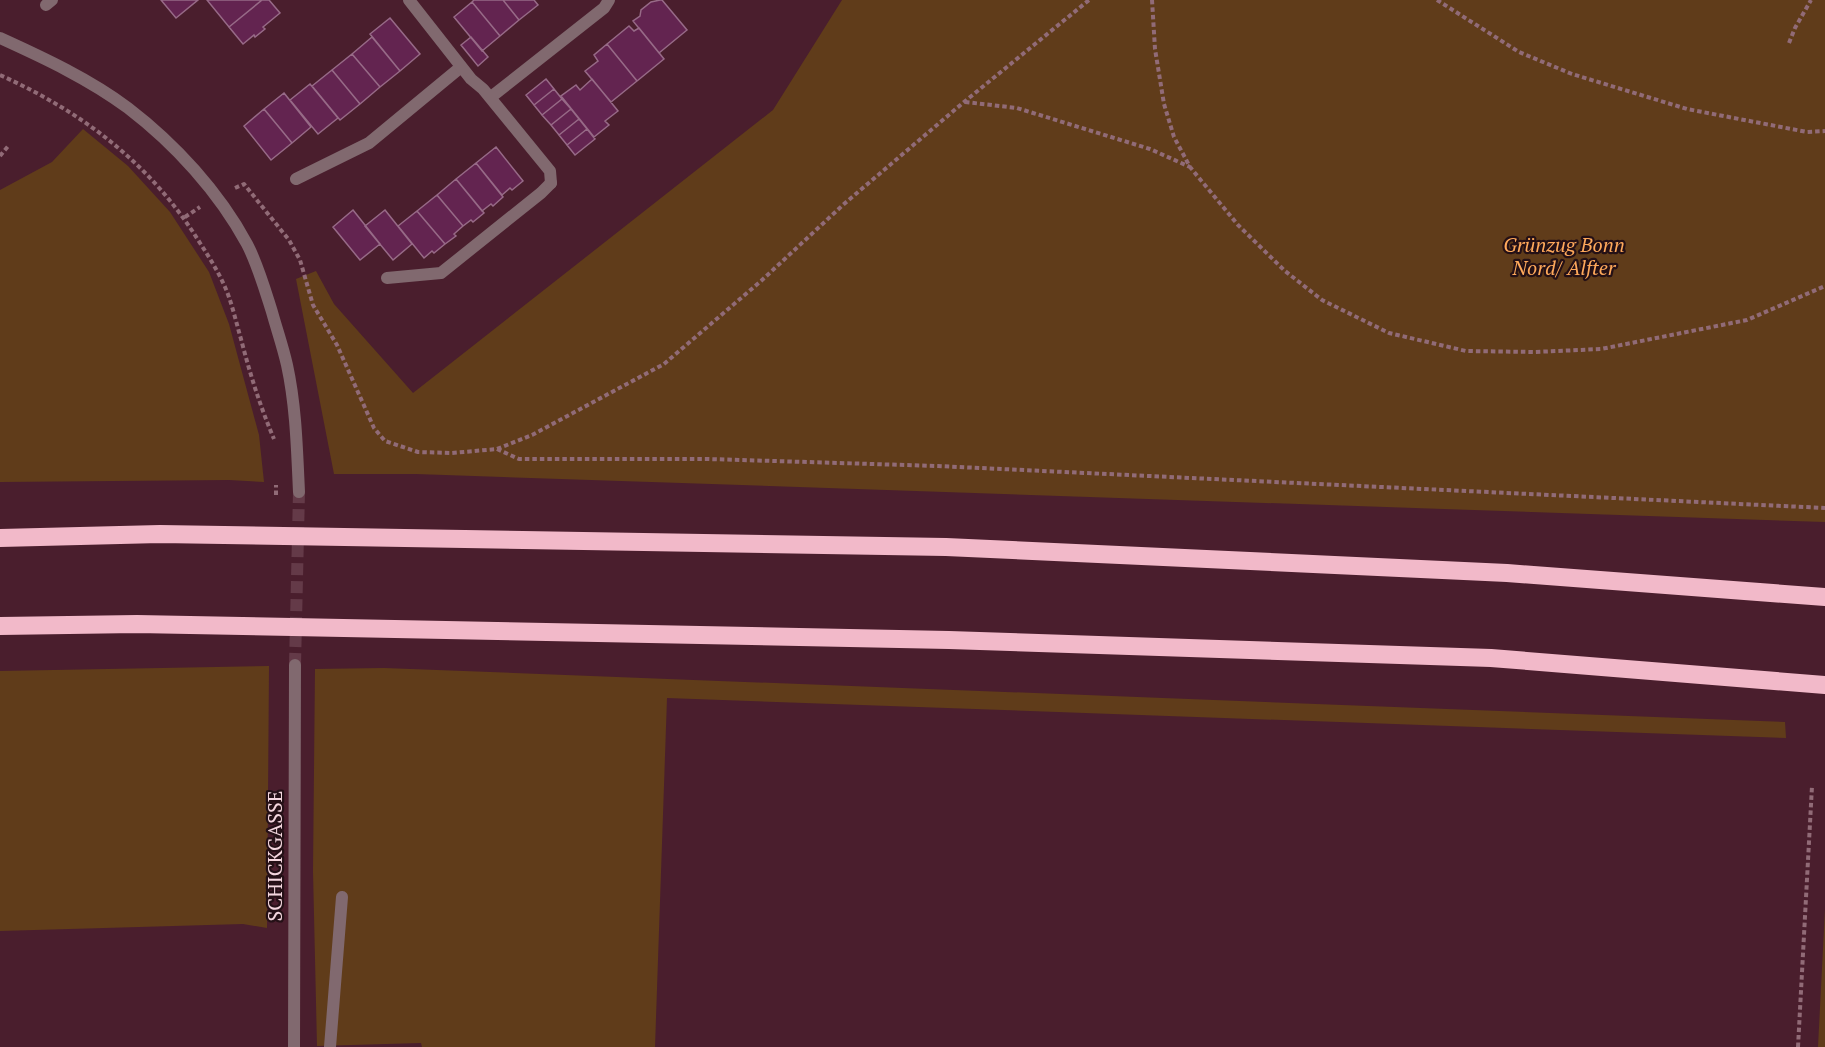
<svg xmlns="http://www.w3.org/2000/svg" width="1825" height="1047" font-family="'PT Serif',serif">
<rect width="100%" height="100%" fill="#4a1e2d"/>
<path fill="#603c1a" d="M 842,0 L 1825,0 L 1825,522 L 416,474 L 334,474 L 296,279 L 316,271 L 334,304 L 413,393 L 773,110 Z
M 83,129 L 128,166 L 170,212 L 209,272 L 229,324 L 259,435 L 264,482 L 229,480 L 0,482 L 0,190 L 52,162 Z
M 269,666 L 267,928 L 243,924 L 0,931 L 0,671 Z
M 384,668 L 1785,722 L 1786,738 L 667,698 L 655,1047 L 422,1047 L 421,1043 L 317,1046 L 313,871 L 315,669 Z
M 1825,909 L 1825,1047 L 1818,1047 Z"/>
<path fill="#632450" stroke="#976a87" stroke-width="1.5" d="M 161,0 L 198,0 L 176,18 Z
M 207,0 L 262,0 L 229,27 Z
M 262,0 L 269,0 L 280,13 L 263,27 L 265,29 L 255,37 L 254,35 L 243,44 L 229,27 Z
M 474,0 L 503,0 L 519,20 L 500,36 L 472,2 Z
M 503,0 L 534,0 L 538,5 L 519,20 Z
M 660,0 L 662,0 L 687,30 L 659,53 L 633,21 L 640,16 L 641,10 L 651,2 Z
M 472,2 L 500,36 L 482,51 L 454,17 Z
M 390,18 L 420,54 L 400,71 L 370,34 Z
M 629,26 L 634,31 L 639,28 L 664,59 L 637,81 L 607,44 Z
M 372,37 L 400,71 L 380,87 L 352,54 Z
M 471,37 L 488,57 L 478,66 L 461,45 Z
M 607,44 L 637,81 L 611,102 L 585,71 L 598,61 L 594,55 Z
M 352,54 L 380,87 L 360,104 L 332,70 Z
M 332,70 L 360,104 L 340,120 L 312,86 Z
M 546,79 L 554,89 L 534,105 L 526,95 Z
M 592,79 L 618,111 L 605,121 L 609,125 L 594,137 L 561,96 L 576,85 L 580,90 Z
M 310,84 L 338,118 L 318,134 L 290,100 Z
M 554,89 L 562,99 L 542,115 L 534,105 Z
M 284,93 L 311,127 L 292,143 L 264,109 Z
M 562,99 L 571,109 L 551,125 L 542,115 Z
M 264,109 L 292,143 L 271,160 L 244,126 Z
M 571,109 L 579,119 L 559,135 L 551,125 Z
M 579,119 L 587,129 L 567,145 L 559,135 Z
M 587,129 L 595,139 L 575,155 L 567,145 Z
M 496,147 L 523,181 L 512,190 L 510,188 L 502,195 L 476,163 Z
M 476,163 L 503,197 L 493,206 L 491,204 L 482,211 L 456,179 Z
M 456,179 L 484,213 L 473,222 L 471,220 L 463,226 L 437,195 Z
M 437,195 L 463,226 L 454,234 L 456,236 L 445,244 L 417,211 Z
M 353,210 L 380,244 L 360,260 L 333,227 Z
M 385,210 L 412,244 L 393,260 L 365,226 Z
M 417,211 L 445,244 L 434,253 L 432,251 L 424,258 L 398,226 Z"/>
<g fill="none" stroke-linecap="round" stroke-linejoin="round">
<path stroke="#643a48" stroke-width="12" stroke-dasharray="12 6" stroke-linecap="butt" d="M 295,665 L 299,492"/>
<path stroke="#916b77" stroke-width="4" stroke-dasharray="4.5 3" stroke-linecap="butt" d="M 1152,0 L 1155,49 L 1164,104 L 1174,137 L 1190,167 L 1238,225 L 1285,271 L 1322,300 L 1389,333 L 1466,351 L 1535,352 L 1601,349 L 1747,320 L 1825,286
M 1437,0 L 1519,52 L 1572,74 L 1687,109 L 1807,132 L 1825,131
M 1789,43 L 1795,28 L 1811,0
M 0,75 C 84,113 151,164 200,243 C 209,257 218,271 225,287 C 232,303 236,322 241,339 C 250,374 260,406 274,439
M 965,102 L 1017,108 L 1150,149 L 1190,167
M 0,156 L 9,145
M 235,188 L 244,184 L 289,240 L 300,260 L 313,305 L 337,345 L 374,428 L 385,441 L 418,452 L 452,453 L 497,449 L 532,435 L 664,364 L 761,281 L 844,204 L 964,102 L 1089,0
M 185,217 L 200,207
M 497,449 L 519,459 L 708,459 L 938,466 L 1825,508
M 276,495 L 276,485
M 1798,1047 L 1812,786"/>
<path stroke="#81696f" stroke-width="12" d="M 46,5 L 52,0
M 296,179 L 369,143 L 461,67
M 387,278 L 441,273 L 541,193 L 551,183
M 330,1047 L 342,897"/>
<path stroke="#81696f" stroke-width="12" d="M 409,0 L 471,79 L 483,89 L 550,171 L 551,183
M 0,38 C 44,58 89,79 128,108 C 175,144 219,192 247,244 C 258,265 265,290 272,312 C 277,330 283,347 287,365 C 296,406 297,450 299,492
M 491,97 L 604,8 L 609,0
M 294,1047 L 295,665"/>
<path stroke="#f2b9c9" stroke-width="18" d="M 0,538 L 160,534 L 946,547 L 1507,573 L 1825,597
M 0,626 L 137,624 L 949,640 L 1491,658 L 1825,685"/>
</g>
<g text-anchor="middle" stroke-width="4.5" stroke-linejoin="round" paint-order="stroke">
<g font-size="20" font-style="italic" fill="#ffa95b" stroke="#241016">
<text x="1564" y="252">Grünzug Bonn<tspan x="1564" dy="23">Nord/ Alfter</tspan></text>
</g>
<g font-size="20" fill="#f4d6de" stroke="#241016">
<text transform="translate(275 856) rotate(-90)" y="7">SCHICKGASSE</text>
</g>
</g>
</svg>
